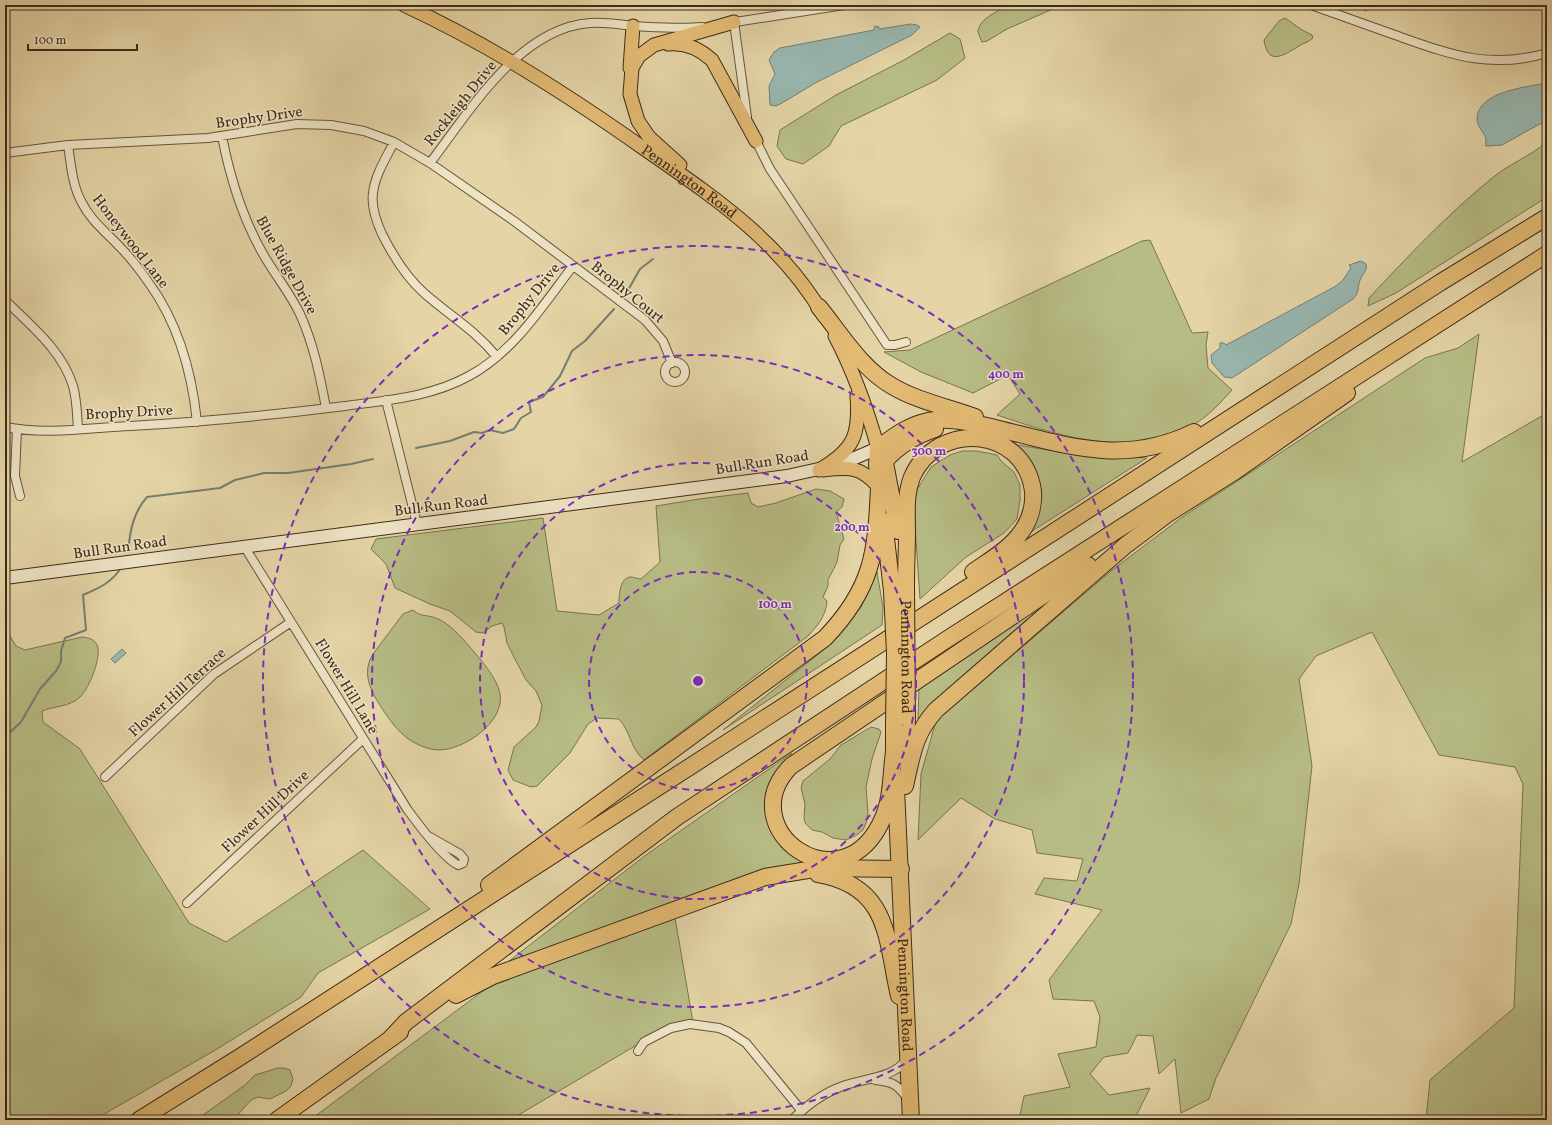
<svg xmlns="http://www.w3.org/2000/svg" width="1552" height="1125" font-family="Vollkorn,serif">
<rect width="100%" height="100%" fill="#e4d4a6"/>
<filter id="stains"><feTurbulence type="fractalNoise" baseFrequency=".005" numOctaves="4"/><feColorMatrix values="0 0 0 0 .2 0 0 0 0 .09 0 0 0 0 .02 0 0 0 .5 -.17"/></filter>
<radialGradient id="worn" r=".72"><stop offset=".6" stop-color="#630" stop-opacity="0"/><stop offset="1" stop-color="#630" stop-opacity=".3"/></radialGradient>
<path fill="#b7bc84" stroke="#7a744e" d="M 1011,5 L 1062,5 L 1007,29 L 987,41 L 982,42 L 978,32 C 979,18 1000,10 1011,5 Z
M 1351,5 L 1373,5 L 1366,11 Z
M 1285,18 L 1302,30 L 1312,35 L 1313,38 C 1309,42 1303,43 1299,46 C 1284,55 1268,67 1264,40 L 1279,21 Z
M 950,33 L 960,39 L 965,58 L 937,80 L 841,126 L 829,146 L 803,164 L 786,159 L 777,146 L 780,130 L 836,95 L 904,60 Z
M 1547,142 L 1547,197 L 1396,293 L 1368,306 L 1369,298 C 1408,256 1447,215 1491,179 C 1509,164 1530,156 1547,142 Z
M 1150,240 L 1192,333 L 1208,332 L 1206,345 L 1208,368 L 1232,390 C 1220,403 1207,418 1191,426 C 1129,459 1059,436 997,415 L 1020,394 L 1008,375 L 973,393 L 921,372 L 884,352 L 910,350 L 1142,241 Z
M 1479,334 L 1462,462 L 1547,413 L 1547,1120 L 1426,1120 L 1430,1080 L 1514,1008 L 1523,784 L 1515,767 L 1439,755 L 1372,632 L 1316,656 L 1299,679 L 1312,766 L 1299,884 L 1291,924 L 1216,1078 L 1209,1099 L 1181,1113 L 1175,1059 L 1159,1074 L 1153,1036 L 1137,1035 L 1128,1053 L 1104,1057 L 1090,1074 L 1109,1095 L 1150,1088 L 1134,1120 L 1019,1120 L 1024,1096 L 1070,1087 L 1058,1054 L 1096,1047 L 1100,1017 L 1094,1001 L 1053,999 L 1049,980 L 1102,910 L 1035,894 L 1044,878 L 1077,881 L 1083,859 L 1037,853 L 1032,830 L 995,819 L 961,798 L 918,840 L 921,774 L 936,721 L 1111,571 L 1181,518 L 1425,358 L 1458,348 Z
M 1012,444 L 1066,453 L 1147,458 L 1029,533 L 1038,501 Z
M 962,451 L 977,451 L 997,455 L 1002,462 L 1014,472 L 1020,485 L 1020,500 L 1017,519 L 1004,533 L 966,557 L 920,599 L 913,496 L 931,467 L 950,455 Z
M 816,489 L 830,491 L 844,499 L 842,507 L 836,512 L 844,539 L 840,545 L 837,562 L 828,580 L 828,586 L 823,597 L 827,601 C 826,616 818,625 808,636 L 644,760 C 630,748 631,732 619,719 L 597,718 L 588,724 L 570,753 L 537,786 L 531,787 L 513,780 L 508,770 L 514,747 L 536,727 L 539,721 L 542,705 L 536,691 L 526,680 L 515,659 L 507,643 L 504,627 L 502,623 L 492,626 L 483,633 L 476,632 L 450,611 L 430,604 L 395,588 L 386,564 L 371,549 L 376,539 L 543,518 L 557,611 L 599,615 L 619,603 C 619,595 620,577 631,577 C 634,577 638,579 641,579 L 660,562 L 656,506 L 699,499 L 748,493 L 751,503 L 758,507 L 776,503 Z
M 877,572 L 883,607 L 882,625 L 723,730 L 831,644 L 861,607 Z
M 1079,578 L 918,719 L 919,687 Z
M 413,610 C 422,618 428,614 438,619 C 450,624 460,636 469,646 C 480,659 497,677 500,694 C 505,721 465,750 439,750 C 433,750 425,748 419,745 C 400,737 388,718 378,702 C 368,686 363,670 373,654 L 403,614 Z
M 5,628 L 16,646 L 25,650 L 82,637 C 87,638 92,638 96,643 C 104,653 89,689 80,697 C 70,707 54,706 42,711 L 43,722 L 80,749 L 189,923 L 226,942 L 363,850 L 430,909 L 318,973 L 301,997 L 217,1049 L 94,1120 L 5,1120 Z
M 871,727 L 879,729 L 881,732 L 872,759 L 866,787 L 868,812 L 866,823 L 863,830 L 855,836 L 846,840 L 833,838 L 822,832 L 812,830 L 805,823 L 804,817 L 805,804 L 801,788 L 803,781 L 830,759 L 841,745 Z
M 792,753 L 782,768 L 766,807 L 781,847 L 804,862 L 760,872 L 500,968 L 646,855 Z
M 675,918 L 693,1022 L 662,1030 L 510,1120 L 310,1120 L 491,985 Z
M 278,1068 L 284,1068 L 290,1070 L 293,1079 L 291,1086 L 286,1091 L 270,1099 L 258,1097 L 251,1100 L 233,1120 L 196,1120 L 245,1085 L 255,1075 Z"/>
<path fill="#98b7b0" stroke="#747f73" d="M 911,24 L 917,25 L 920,27 L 912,35 L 817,82 L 782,103 L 776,106 L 770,105 L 769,86 L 775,74 L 769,60 L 774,52 L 780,48 L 874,30 L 875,26 L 879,27 L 879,29 Z
M 1547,83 L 1547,120 L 1502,145 L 1486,146 C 1485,144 1486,142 1486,140 C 1486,134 1477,128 1477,118 C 1479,91 1527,87 1547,83 Z
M 1361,261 L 1366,264 C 1368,270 1363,273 1361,278 C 1357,286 1360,293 1353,299 L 1232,378 L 1224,377 L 1212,363 L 1211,355 L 1220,348 L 1220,343 L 1224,343 L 1226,345 L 1336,286 L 1343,280 L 1351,268 L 1349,265 Z
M 122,649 L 126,653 L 115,663 L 111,659 Z"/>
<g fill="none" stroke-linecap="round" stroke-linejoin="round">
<path stroke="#747f73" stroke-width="2" d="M 627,292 L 640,269 L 653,259
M 416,448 L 450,441 L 474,432 L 482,433 L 490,430 L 503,433 L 514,429 L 521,418 L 531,412 L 529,402 L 543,397 L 560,376 L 572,351 L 585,341 L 614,309
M 128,552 C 130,531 133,513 147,497 L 220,488 L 235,480 L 264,473 L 288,473 L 351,464 L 373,459
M 5,737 L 21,722 L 40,689 L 56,671 L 61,662 L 61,651 L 65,638 L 86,630 L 83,595 C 99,588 111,583 121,568"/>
<defs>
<path id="street" d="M 1311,5 C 1339,15 1367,25 1395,35 C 1449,54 1489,70 1547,53
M 734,22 L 747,117
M 729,23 L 844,5
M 222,136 C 230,178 242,217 263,254 C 275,275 290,293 300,314 C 314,345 320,376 326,408
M 754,137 L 770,169 L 887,345 L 895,345 L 906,342
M 394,142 C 386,158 375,175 373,193 C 371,207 376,221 382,234 C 393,256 406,277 424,293 C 450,316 474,329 497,357
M 68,145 C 71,164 72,184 81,201 C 90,220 106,232 120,247 C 131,258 140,270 149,283 C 178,323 192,373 197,422
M 5,153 L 68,145 L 208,138 L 297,124 L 331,125 L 364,131 L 394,142 L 430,163 L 514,221 L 645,320 L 663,341 L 672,363
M 430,163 C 469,112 519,28 590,23 C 604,22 618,24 632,26 C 655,27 679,29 702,27
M 5,300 C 30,325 62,350 73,386 C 77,400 77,415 78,429
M665 372a10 10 0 1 1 20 0a10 10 0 1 1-20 0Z
M 386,400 L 417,524
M 5,427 C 46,435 89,428 130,426 C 202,422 274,415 345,406 C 388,400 431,397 469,376 C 514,352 543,305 573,266
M 17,429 L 15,476 L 20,496
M 244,546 L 407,809 C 418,824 442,857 458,865 L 463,863 L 464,859 L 460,854 L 430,837
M 105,777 L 214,674 L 291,622
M 187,903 L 363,739
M 638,1051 L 644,1042 L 671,1028 L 690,1024 L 719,1028 L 729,1032 L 746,1043 L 801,1110
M 875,1080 C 893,1082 897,1084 908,1099
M 792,1120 C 806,1106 823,1093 843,1086 C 867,1077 889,1080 907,1060"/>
<path id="secondary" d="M 5,578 L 787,476 L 841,464 L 878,448"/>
<g id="primary">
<path id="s1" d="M 404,5 C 490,45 568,95 646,150 C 715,198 780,241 824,316"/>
<path d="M 668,44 C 685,42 700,49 712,60 L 756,141"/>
<path d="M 630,68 L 633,26"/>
<path d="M 680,165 L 649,137 L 638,121 L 630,94 L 632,68 L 639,56 L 654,45 L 734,22"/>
<path d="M 835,336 C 854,372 867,409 878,448"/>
<path d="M 819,470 C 854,450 860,435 857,396"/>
<path d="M 823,470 C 850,467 860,466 879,487"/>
</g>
<g id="highway">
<path d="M 819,307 C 841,334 861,368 892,386 C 917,401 948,407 975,417"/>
<path d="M 878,448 C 893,437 908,425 928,421 C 953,417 979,424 1003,430 C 1071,447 1127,465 1194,432"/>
<path d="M 878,448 L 877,465 L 881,498"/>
<path d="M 885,463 L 898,531"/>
<path d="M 879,470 C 890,450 914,436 935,429"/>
<path d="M 884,521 L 892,591"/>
<path d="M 906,586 C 906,567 907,549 907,531 C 907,512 905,495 912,477 C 937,420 1024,426 1033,491 C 1034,505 1030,520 1022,531 C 1011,548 990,560 973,572"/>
<path d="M 894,725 L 894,763"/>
<path d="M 894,752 C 891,772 892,798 883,818 C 843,911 729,829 791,766 L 1088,565"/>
<path d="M 906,755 L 907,718"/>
<path d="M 905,786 C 912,756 914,734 936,710 L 1126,545 L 1166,515 L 1234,472 L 1347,393"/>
<path id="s2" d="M 896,788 L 911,1120"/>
<path d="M 818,874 C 890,886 886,939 899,996"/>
<path d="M 489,885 L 825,638 C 873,588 876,553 879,487"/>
<path d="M 456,995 L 493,976 L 765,877 L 820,868 L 901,869"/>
<path d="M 391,1038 L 406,1022 L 677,817 L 949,638 L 1547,254"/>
<path d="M 139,1120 L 240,1057 L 1441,282 L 1547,217"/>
<path d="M 277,1120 L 400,1032"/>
</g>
</defs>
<use href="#street" stroke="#68553c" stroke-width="10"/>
<use href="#secondary" stroke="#3e2b18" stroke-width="14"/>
<use href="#primary" stroke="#3e2b18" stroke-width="15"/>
<use href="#highway" stroke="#3e2b18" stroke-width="18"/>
<use href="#street" stroke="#ede3c5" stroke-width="8"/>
<use href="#secondary" stroke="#ede3c5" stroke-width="12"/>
<use href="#primary" stroke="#e2ba73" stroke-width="13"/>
<use href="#highway" stroke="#e2ba73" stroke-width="16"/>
<defs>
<g id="highway-bridge">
<path id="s3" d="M 906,586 L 907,718"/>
<path d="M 892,591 L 895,653 L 894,725"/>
</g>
</defs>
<use href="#highway-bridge" stroke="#3e2b18" stroke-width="18" stroke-linecap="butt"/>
<use href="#highway-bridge" stroke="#e2ba73" stroke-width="16"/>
</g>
<g fill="none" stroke="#7b2cbf" stroke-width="2" stroke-dasharray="7 5">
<circle cx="698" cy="681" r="109"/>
<circle cx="698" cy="681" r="218"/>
<circle cx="698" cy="681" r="326"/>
<circle cx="698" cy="681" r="435"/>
</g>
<g text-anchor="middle" stroke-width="3" stroke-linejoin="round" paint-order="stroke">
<g font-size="15" fill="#3e2b18" stroke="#ede3c5">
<text transform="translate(460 103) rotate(-51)" y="5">Rockleigh Drive</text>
<text transform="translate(259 117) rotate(-8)" y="5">Brophy Drive</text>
<text dy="5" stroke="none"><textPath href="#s1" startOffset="336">Pennington Road</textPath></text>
<text transform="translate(131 241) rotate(52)" y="5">Honeywood Lane</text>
<text transform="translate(287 265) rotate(61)" y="5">Blue Ridge Drive</text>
<text transform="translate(628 292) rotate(39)" y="5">Brophy Court</text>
<text transform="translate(529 299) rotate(-51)" y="5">Brophy Drive</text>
<text transform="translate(129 412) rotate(-3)" y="5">Brophy Drive</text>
<text transform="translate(762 462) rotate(-9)" y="5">Bull Run Road</text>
<text transform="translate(441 505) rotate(-7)" y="5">Bull Run Road</text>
<text transform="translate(120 547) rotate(-8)" y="5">Bull Run Road</text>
<text dy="5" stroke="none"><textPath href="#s3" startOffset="71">Pennington Road</textPath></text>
<text transform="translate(347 686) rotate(59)" y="5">Flower Hill Lane</text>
<text transform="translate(177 692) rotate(-42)" y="5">Flower Hill Terrace</text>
<text transform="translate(265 811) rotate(-43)" y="5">Flower Hill Drive</text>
<text dy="5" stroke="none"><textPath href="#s2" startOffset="207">Pennington Road</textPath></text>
</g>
</g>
<circle cx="698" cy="681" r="6" fill="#7b2cbf" stroke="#ede3c5" stroke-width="2"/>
<g font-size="12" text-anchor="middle" font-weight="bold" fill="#7b2cbf" stroke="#ede3c5" stroke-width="3" stroke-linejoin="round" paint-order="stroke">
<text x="1006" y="378">400 m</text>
<text x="929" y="455">300 m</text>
<text x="852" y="531">200 m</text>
<text x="775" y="608">100 m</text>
</g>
<rect width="1552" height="1125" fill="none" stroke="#e4d4a6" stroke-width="20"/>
<rect x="6" y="6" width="1540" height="1113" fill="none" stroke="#3e2b18" stroke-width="2"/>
<rect x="10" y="10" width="1532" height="1105" fill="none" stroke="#3e2b18"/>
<path d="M28 44v6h109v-6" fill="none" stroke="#3e2b18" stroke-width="2"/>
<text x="34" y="44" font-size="12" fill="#3e2b18" stroke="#ede3c5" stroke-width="3" paint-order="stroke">100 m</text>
<rect width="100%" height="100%" filter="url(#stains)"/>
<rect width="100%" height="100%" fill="url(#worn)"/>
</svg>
